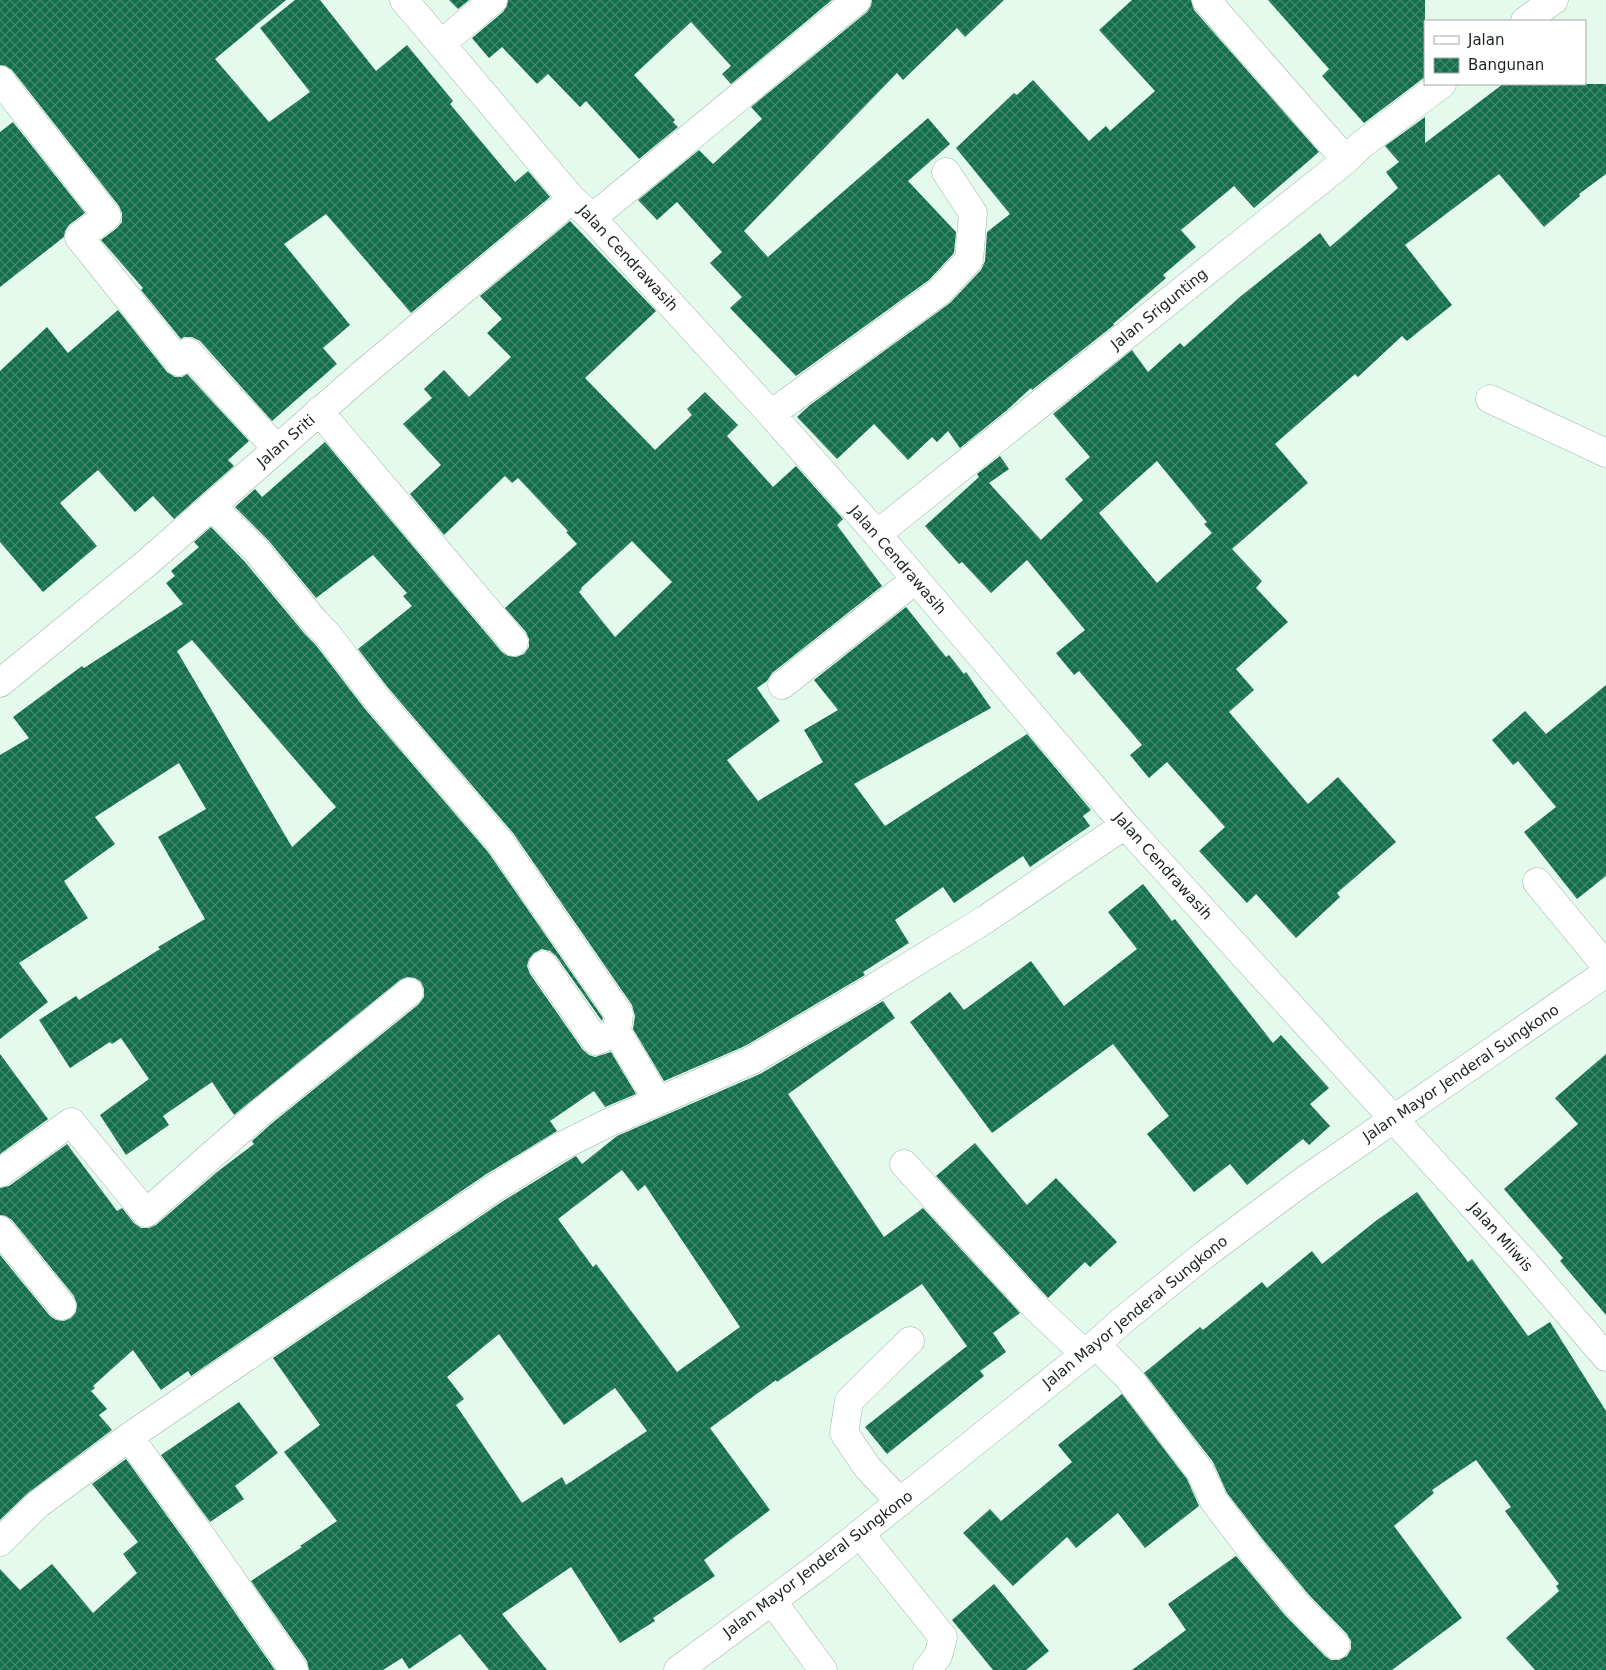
<svg xmlns="http://www.w3.org/2000/svg" width="1606" height="1670" font-family="'DejaVu Sans',sans-serif">
<defs>
<pattern id="building-cross-hatch" width="8" height="8" patternUnits="userSpaceOnUse" patternTransform="scale(1.25)"><rect width="8" height="8" fill="#126f4b"/><path d="M0 0l8 8M0 8l8-8" fill="none" stroke="#45866d"/></pattern>
</defs>
<rect width="100%" height="100%" fill="#e3faed"/>
<path fill="url(#building-cross-hatch)" fill-rule="evenodd" d="M 0,0 L 286,0 L 215,59 L 269,122 L 310,92 L 260,28 L 295,0 L 320,0 L 376,71 L 407,45 L 453,101 L 450,104 L 515,182 L 528,171 L 550,197 L 411,313 L 326,214 L 284,244 L 350,325 L 323,348 L 337,364 L 272,421 L 200,341 L 192,337 L 184,337 L 181,339 L 141,290 L 143,288 L 101,240 L 117,228 L 122,222 L 122,213 L 119,206 L 12,70 L 6,66 L 0,65 Z
M 449,0 L 469,0 L 458,9 Z
M 508,0 L 832,0 L 731,84 L 722,74 L 731,66 L 691,22 L 634,75 L 675,120 L 673,122 L 678,127 L 639,159 L 586,101 L 580,107 L 548,74 L 537,84 L 502,47 L 489,58 L 472,38 L 503,12 L 507,6 Z
M 872,0 L 1004,0 L 965,37 L 957,28 L 903,80 L 897,73 L 744,231 L 768,257 L 928,118 L 950,144 L 908,181 L 956,232 L 954,253 L 929,280 L 796,376 L 730,308 L 742,297 L 710,263 L 722,252 L 677,202 L 657,220 L 638,200 L 699,150 L 713,164 L 762,119 L 751,107 L 867,12 L 871,6 Z
M 1132,0 L 1191,0 L 1194,10 L 1319,152 L 1254,208 L 1234,186 L 1181,230 L 1196,247 L 1163,275 L 1166,278 L 1113,324 L 1114,325 L 1032,390 L 1031,388 L 1006,411 L 960,448 L 948,431 L 937,442 L 932,437 L 908,460 L 874,424 L 837,459 L 797,417 L 810,405 L 950,303 L 981,270 L 985,261 L 987,232 L 1010,214 L 956,148 L 1014,93 L 1017,95 L 1033,80 L 1089,141 L 1106,126 L 1110,131 L 1155,91 L 1099,30 Z
M 1268,0 L 1425,0 L 1425,77 L 1364,123 L 1322,76 L 1329,69 Z
M 1503,84 L 1606,84 L 1606,174 L 1579,194 L 1580,196 L 1544,227 L 1499,174 L 1405,245 L 1452,305 L 1407,341 L 1402,336 L 1358,377 L 1355,374 L 1275,444 L 1308,483 L 1232,549 L 1262,581 L 1256,588 L 1288,622 L 1236,669 L 1254,690 L 1229,712 L 1308,804 L 1338,777 L 1396,842 L 1337,893 L 1340,897 L 1296,938 L 1256,894 L 1247,903 L 1199,851 L 1225,827 L 1167,762 L 1149,778 L 1130,755 L 1142,745 L 1079,671 L 1074,675 L 1056,653 L 1085,630 L 1027,560 L 991,593 L 962,562 L 959,564 L 925,526 L 979,477 L 977,474 L 1000,456 L 1009,469 L 989,483 L 1041,540 L 1083,500 L 1065,479 L 1090,457 L 1053,414 L 1132,350 L 1148,372 L 1180,343 L 1184,347 L 1241,296 L 1320,233 L 1330,247 L 1398,188 L 1386,172 L 1399,162 L 1385,146 L 1425,117 L 1425,143 ZM 1157,461 L 1207,522 L 1204,524 L 1212,533 L 1157,583 L 1099,513 Z
M 13,122 L 85,213 L 69,225 L 65,231 L 64,237 L 0,287 L 0,132 Z
M 570,221 L 656,311 L 585,378 L 655,450 L 692,415 L 687,409 L 705,392 L 738,425 L 727,436 L 773,487 L 796,466 L 843,519 L 837,525 L 882,586 L 772,673 L 767,681 L 757,688 L 780,721 L 727,760 L 758,801 L 823,762 L 804,730 L 838,710 L 814,680 L 906,607 L 946,657 L 949,655 L 964,674 L 966,672 L 991,708 L 854,784 L 885,826 L 1027,734 L 1091,810 L 1083,816 L 1090,826 L 1030,867 L 1023,856 L 954,903 L 943,887 L 895,920 L 909,943 L 863,972 L 865,975 L 745,1046 L 664,1081 L 633,1029 L 635,1016 L 632,1005 L 513,833 L 389,689 L 358,649 L 412,606 L 403,596 L 407,593 L 373,555 L 316,598 L 269,541 L 235,507 L 255,489 L 262,497 L 325,442 L 502,652 L 508,656 L 516,657 L 524,654 L 529,647 L 529,639 L 526,632 L 505,608 L 577,544 L 566,532 L 568,531 L 518,478 L 512,483 L 505,476 L 444,535 L 410,494 L 441,465 L 403,424 L 432,398 L 424,389 L 444,370 L 469,397 L 511,357 L 487,333 L 502,319 L 480,296 ZM 632,541 L 672,582 L 615,637 L 579,592 L 582,589 L 581,588 Z
M 118,310 L 167,372 L 175,377 L 182,377 L 187,374 L 249,441 L 228,460 L 234,466 L 174,519 L 153,496 L 135,512 L 98,470 L 60,503 L 97,546 L 43,592 L 0,542 L 0,371 L 47,327 L 68,353 Z
M 211,527 L 245,562 L 304,633 L 315,644 L 365,709 L 488,852 L 603,1018 L 602,1021 L 556,956 L 550,951 L 542,949 L 534,953 L 529,959 L 527,966 L 530,974 L 583,1050 L 589,1055 L 595,1057 L 611,1052 L 636,1094 L 605,1107 L 594,1091 L 550,1121 L 557,1131 L 485,1175 L 191,1376 L 188,1371 L 161,1390 L 133,1350 L 93,1386 L 95,1388 L 91,1391 L 107,1409 L 99,1415 L 112,1430 L 28,1493 L 0,1520 L 0,1255 L 50,1316 L 56,1320 L 64,1321 L 71,1318 L 76,1312 L 77,1304 L 74,1296 L 12,1220 L 6,1216 L 0,1215 L 0,1188 L 9,1186 L 67,1144 L 117,1211 L 122,1208 L 134,1223 L 141,1228 L 149,1228 L 156,1225 L 217,1172 L 254,1144 L 252,1141 L 271,1124 L 419,1004 L 424,997 L 424,989 L 421,982 L 415,978 L 407,977 L 400,980 L 234,1115 L 212,1082 L 163,1116 L 169,1125 L 126,1155 L 100,1115 L 149,1079 L 121,1038 L 112,1044 L 110,1042 L 70,1068 L 39,1020 L 76,996 L 79,1000 L 160,949 L 158,947 L 205,919 L 158,837 L 206,809 L 179,763 L 95,817 L 115,844 L 64,881 L 88,918 L 19,963 L 48,1002 L 0,1039 L 0,755 L 29,738 L 13,717 L 82,666 L 84,668 L 183,604 L 166,583 L 175,576 L 171,571 L 199,547 L 194,542 ZM 192,640 L 336,807 L 292,847 L 177,651 Z
M 1606,685 L 1606,876 L 1577,899 L 1524,832 L 1556,807 L 1518,761 L 1513,765 L 1492,740 L 1525,711 L 1546,734 Z
M 1143,884 L 1172,921 L 1175,919 L 1273,1043 L 1281,1035 L 1329,1088 L 1310,1104 L 1330,1126 L 1309,1145 L 1303,1139 L 1247,1185 L 1230,1164 L 1194,1192 L 1147,1134 L 1169,1116 L 1113,1044 L 992,1133 L 910,1022 L 950,992 L 964,1010 L 1031,961 L 1064,1006 L 1137,949 L 1108,912 Z
M 883,1001 L 895,1018 L 788,1094 L 884,1237 L 923,1208 L 1020,1313 L 993,1333 L 1006,1352 L 980,1371 L 984,1376 L 887,1454 L 865,1427 L 967,1346 L 922,1284 L 777,1382 L 776,1380 L 710,1428 L 770,1510 L 704,1560 L 715,1576 L 653,1618 L 655,1621 L 620,1643 L 571,1567 L 502,1614 L 547,1670 L 489,1670 L 460,1634 L 409,1669 L 402,1658 L 383,1670 L 309,1670 L 307,1661 L 251,1581 L 302,1547 L 300,1546 L 337,1521 L 284,1452 L 320,1425 L 273,1358 L 503,1201 L 566,1162 L 576,1156 L 582,1164 L 617,1136 L 760,1074 ZM 622,1170 L 638,1191 L 645,1185 L 740,1327 L 677,1372 L 596,1264 L 593,1267 L 558,1219 ZM 499,1334 L 564,1425 L 615,1388 L 647,1431 L 566,1485 L 562,1477 L 522,1503 L 456,1405 L 464,1399 L 447,1377 Z
M 0,1054 L 48,1119 L 0,1154 Z
M 1606,1054 L 1606,1315 L 1560,1261 L 1563,1258 L 1504,1189 L 1578,1124 L 1555,1098 Z
M 975,1143 L 1027,1205 L 1056,1178 L 1117,1242 L 1090,1267 L 1085,1262 L 1048,1298 L 936,1176 Z
M 1417,1192 L 1468,1262 L 1472,1259 L 1528,1336 L 1550,1322 L 1606,1411 L 1606,1670 L 1535,1670 L 1506,1638 L 1559,1591 L 1556,1586 L 1559,1584 L 1505,1511 L 1511,1507 L 1476,1460 L 1432,1490 L 1434,1493 L 1394,1526 L 1462,1618 L 1392,1670 L 1132,1670 L 1186,1630 L 1168,1604 L 1236,1556 L 1285,1615 L 1325,1656 L 1331,1660 L 1339,1660 L 1347,1656 L 1351,1649 L 1351,1641 L 1347,1634 L 1309,1595 L 1264,1541 L 1227,1493 L 1213,1462 L 1144,1373 L 1200,1327 L 1203,1330 L 1262,1282 L 1267,1288 L 1312,1251 L 1322,1264 L 1377,1220 Z
M 1122,1394 L 1187,1479 L 1199,1506 L 1145,1548 L 1118,1513 L 1076,1548 L 1067,1537 L 1013,1586 L 963,1533 L 990,1509 L 1001,1521 L 1072,1462 L 1058,1445 Z
M 239,1402 L 278,1453 L 235,1486 L 244,1499 L 210,1522 L 161,1455 Z
M 126,1459 L 191,1549 L 275,1670 L 0,1670 L 0,1569 L 20,1590 L 52,1564 L 93,1613 L 137,1573 L 123,1554 L 138,1542 L 92,1484 Z
M 994,1584 L 1049,1651 L 1026,1670 L 993,1670 L 952,1620 Z"/>
<g fill="none" stroke-linecap="round" stroke-linejoin="round">
<defs>
<path id="minor" d="M 404,0 L 572,199 L 592,218 L 771,414 L 877,534 L 1125,825 L 1527,1265 L 1606,1357
M 1206,0 L 1346,160
M 1525,21 L 1554,0
M 441,44 L 493,0
M 0,80 L 107,216 L 79,237 L 179,362 L 188,352 L 277,449
M 592,218 L 857,0
M 1490,399 L 1606,453
M 319,411 L 514,642
M 771,414 L 939,292 L 969,260 L 973,213 L 946,172
M 212,506 L 257,551 L 316,623 L 327,634 L 377,699 L 500,842 L 619,1014 L 617,1032
M 877,534 L 1346,160 L 1361,145 L 1442,84
M 0,683 L 149,561 L 359,377 L 572,199
M 782,685 L 915,580
M 1537,882 L 1606,966
M 543,965 L 596,1041 L 617,1032 L 658,1101
M 904,1164 L 1037,1309 L 1085,1354
M 0,1173 L 71,1122 L 146,1213 L 261,1112 L 409,992
M 0,1230 L 62,1306
M 1096,1345 L 1128,1377 L 1200,1471 L 1214,1501 L 1252,1551 L 1297,1605 L 1336,1645
M 129,1437 L 204,1540 L 294,1670
M 900,1502 L 867,1467 L 844,1433 L 849,1401 L 910,1341
M 860,1534 L 943,1637 L 938,1656 L 927,1670
M 0,1542 L 37,1505 L 129,1437 L 494,1188 L 558,1148 L 608,1123 L 752,1060 L 854,1000 L 986,919 L 1125,825
M 772,1601 L 823,1670"/>
<path id="highway" d="M 678,1670 L 822,1564 L 1085,1354 L 1123,1320 L 1204,1255 L 1302,1182 L 1606,973"/>
</defs>
<use href="#minor" stroke="#a0b5a9" stroke-width="29"/>
<use href="#highway" stroke="#a0b5a9" stroke-width="29"/>
<use href="#minor" stroke="#fff" stroke-width="28"/>
<use href="#highway" stroke="#fff" stroke-width="28"/>
</g>
<g text-anchor="middle" stroke-width="5" stroke-linejoin="round" paint-order="stroke">
<g font-size="15" fill="#1b231f" stroke="#fff">
<text transform="translate(628 258) rotate(47)" y="5">Jalan Cendrawasih</text>
<text transform="translate(1159 309) rotate(-39)" y="5">Jalan Srigunting</text>
<text transform="translate(286 441) rotate(-41)" y="5">Jalan Sriti</text>
<text transform="translate(898 560) rotate(49)" y="5">Jalan Cendrawasih</text>
<text transform="translate(1163 866) rotate(48)" y="5">Jalan Cendrawasih</text>
<text transform="translate(1461 1073) rotate(-34)" y="5">Jalan Mayor Jenderal Sungkono</text>
<text transform="translate(1501 1237) rotate(48)" y="5">Jalan Mliwis</text>
<text transform="translate(1135 1312) rotate(-39)" y="5">Jalan Mayor Jenderal Sungkono</text>
<text transform="translate(818 1564) rotate(-37)" y="5">Jalan Mayor Jenderal Sungkono</text>
</g>
</g>
<rect x="1424" y="20" width="162" height="65" fill="#ffffff" stroke="#a4a7a5"/>
<rect x="1434" y="36" width="25" height="8" fill="#ffffff" stroke="#a4a7a5"/>
<text x="1468" y="45" font-size="15" fill="#1b231f">Jalan</text>
<rect x="1434" y="58" width="25" height="15" fill="url(#building-cross-hatch)" stroke="#a4a7a5"/>
<text x="1468" y="70" font-size="15" fill="#1b231f">Bangunan</text>
</svg>
